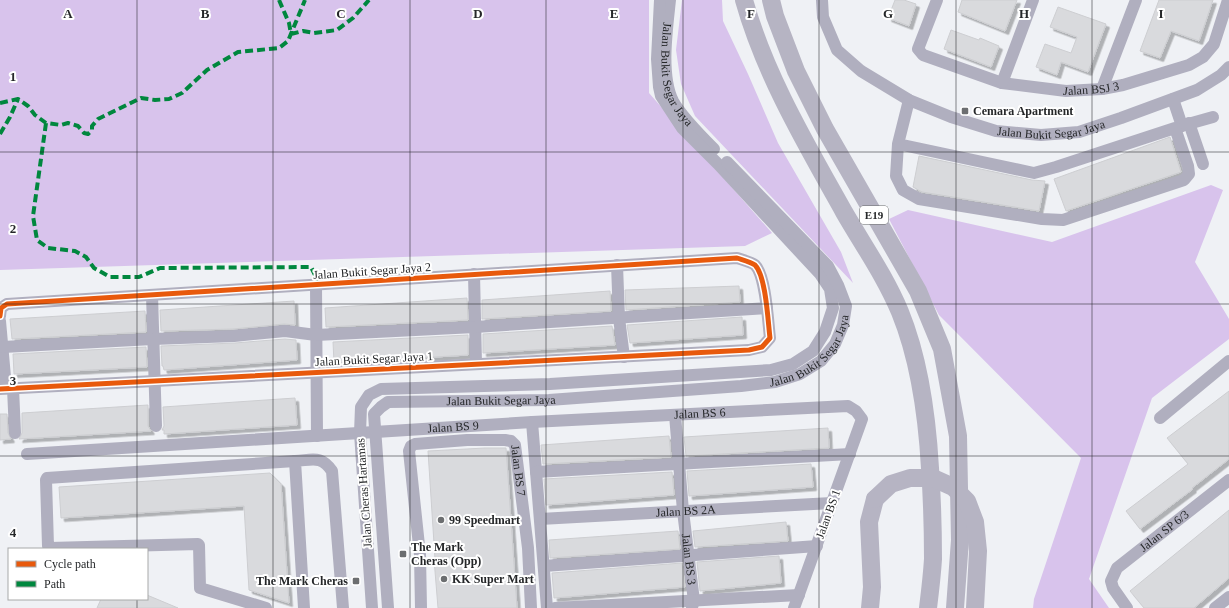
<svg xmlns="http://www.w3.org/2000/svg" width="1229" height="608" font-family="Georgia,serif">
<defs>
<filter id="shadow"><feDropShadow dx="3.5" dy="3.5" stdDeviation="0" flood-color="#0004"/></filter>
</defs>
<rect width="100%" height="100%" fill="#eff1f5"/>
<path fill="#d8c3ec" d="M 0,0 L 649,0 L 649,93 L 772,233 L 745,246 L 0,270 Z
M 682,0 L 722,0 L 723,21 L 748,74 L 778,143 L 841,252 L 853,283 L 695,116 L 681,84 L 676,50 Z
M 1211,185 L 1223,190 L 1195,262 L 1229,319 L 1229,339 L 1152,398 L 1089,579 L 1109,608 L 1033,608 L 1034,599 L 1081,458 L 939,315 L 889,219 L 908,210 L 1052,242 Z"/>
<path fill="#d9dadd" stroke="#cdced1" filter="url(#shadow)" d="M 895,0 L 904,0 L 916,4 L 909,26 L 888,18 Z
M 962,0 L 1017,0 L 1005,31 L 958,12 Z
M 1159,0 L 1213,0 L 1199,41 L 1171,31 L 1160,58 L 1140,51 Z
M 1058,7 L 1106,24 L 1088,72 L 1061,62 L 1057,75 L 1036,67 L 1045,44 L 1071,53 L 1077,37 L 1050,27 Z
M 951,30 L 979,40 L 980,38 L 999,46 L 991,67 L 944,49 Z
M 1170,137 L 1181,172 L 1066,211 L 1054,179 Z
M 919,156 L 1032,180 L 1045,181 L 1039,211 L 922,192 L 913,187 Z
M 739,286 L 740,302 L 626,310 L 625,290 Z
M 610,291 L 611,311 L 482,319 L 482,300 Z
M 467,298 L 468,320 L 326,327 L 325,308 Z
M 294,301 L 295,325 L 284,324 L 233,329 L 161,331 L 160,310 L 161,310 Z
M 145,311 L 146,332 L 12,339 L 10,319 Z
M 742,317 L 743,335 L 630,343 L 627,325 Z
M 612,326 L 615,345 L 483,353 L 483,334 Z
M 468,335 L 468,355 L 334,363 L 333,342 Z
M 285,339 L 296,340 L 297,360 L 164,370 L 163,366 L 162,366 L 161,346 L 235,343 Z
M 146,347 L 147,367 L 14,374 L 13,354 Z
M 1229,391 L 1229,459 L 1192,488 L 1193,489 L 1140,529 L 1126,511 L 1188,464 L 1167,438 Z
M 295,398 L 297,425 L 164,434 L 164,430 L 162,430 L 164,426 L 163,407 Z
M 148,405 L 148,426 L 151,431 L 19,439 L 22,433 L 22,413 Z
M 0,414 L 7,414 L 8,433 L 11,439 L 0,440 Z
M 828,428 L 829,448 L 686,456 L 684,437 Z
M 669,436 L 671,457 L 543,464 L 541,445 Z
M 485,448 L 506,448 L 517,608 L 438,608 L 434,559 L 435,559 L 428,451 Z
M 811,464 L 813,487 L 689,496 L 687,471 Z
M 672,472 L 674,495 L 546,505 L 544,479 Z
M 270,473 L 281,484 L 289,603 L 249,590 L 244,506 L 61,518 L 59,487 Z
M 1229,510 L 1229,578 L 1194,608 L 1144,608 L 1130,591 Z
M 786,522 L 788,541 L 695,547 L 693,531 Z
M 678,531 L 680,549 L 550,558 L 549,540 Z
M 779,556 L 781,583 L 700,591 L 697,562 Z
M 682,563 L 685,587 L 554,598 L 552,573 Z
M 147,595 L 178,608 L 97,608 L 101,599 L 147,599 Z"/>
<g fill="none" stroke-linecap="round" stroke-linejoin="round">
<g stroke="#b0afbf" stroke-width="12">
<path id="s1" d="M 670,0 C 667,29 660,75 673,101 C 681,116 702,137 714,149"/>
<path id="s2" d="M 822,0 L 823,17 L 837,50 L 861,71 L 909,100 L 951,117 L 996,131 L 1041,135 L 1079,132 L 1121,118 L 1197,90 L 1221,75 L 1229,67"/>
<path id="s3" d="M 937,0 L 918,49 L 923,55 L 1002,83 L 1066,91 L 1102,89 L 1123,85 L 1189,65 L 1203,57 L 1214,44 L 1228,0"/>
<path d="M 1002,83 L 1033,0"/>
<path d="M 1102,89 L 1136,0"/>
<path d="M 1173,99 L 1182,126"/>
<path d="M 1189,123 L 1203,164"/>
<path d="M 1181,126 L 1213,117"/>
<path d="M 898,144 L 1034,173 L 1056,167 L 1175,128 L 1188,166 L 1189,174 L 1184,180 L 1063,220 L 1042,219 L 919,199 L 903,190 L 896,176 L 898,144 L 909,100"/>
<path d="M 617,265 L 619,318 L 624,357"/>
<path d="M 474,274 L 476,364"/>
<path d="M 316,284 L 317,436"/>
<path d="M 152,295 L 156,426"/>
<path d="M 0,316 L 1,308 L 7,304 L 737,258 C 743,260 751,262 755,265 C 766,276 768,322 770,338 L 762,347 L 749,350 L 0,389"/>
<path d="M 0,321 L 6,388"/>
<path d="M 3,347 L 153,339 L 234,336 L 285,331 L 316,335 L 475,327 L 767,308"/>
<path d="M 13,388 L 15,433"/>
<path id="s4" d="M 675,415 L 683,511 L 694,601 L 692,607"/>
<path d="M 1160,418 L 1229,361"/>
<path d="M 532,422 L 547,608"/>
<path id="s5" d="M 27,454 L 532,422 L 848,406 L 856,411 L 862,419 L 794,608"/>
<path d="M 536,472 L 850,454"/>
<path id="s6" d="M 540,519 L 832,503"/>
<path d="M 544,566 L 817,546"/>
<path d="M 266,608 L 200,588 L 199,545 L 198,544 L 50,548 L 48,546 L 46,480 L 47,478 L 295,461"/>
<path d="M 304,608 L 295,461 C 313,460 321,455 332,471 L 343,608"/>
<path d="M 372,608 L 360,433 L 361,407 L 369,395 L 381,389 L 550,384 L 771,370 L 793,364 L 813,351 L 825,332 L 833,308 L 830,289 L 820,274 L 718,164 L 682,128 L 661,96 L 659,87 L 657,59 L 660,0"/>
<path id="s7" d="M 388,608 L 374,414 L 381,407 L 388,402 L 549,400 L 741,386 L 775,382 L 800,374 L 821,361 L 835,344 L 843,325 L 846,306 L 838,285 L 828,266 L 727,162"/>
<path id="s8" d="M 421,608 L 420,555 L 409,451 L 411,446 L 415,444 L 467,440 L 505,440 L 511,441 L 515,445 L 528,548 L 531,608"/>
<path d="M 555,608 L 799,595"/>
<path id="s9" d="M 1127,608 L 1113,588 L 1111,581 L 1117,568 L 1229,480"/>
<path d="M 1215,608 L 1229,597"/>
</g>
<path stroke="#b6b4c3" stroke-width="18" d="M 744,0 C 765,75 806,144 844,212 C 863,245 885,276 900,312 C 920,361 927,415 930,468 C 932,498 933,529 933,559 C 932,575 930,592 928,608
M 771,0 L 775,16 L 796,71 L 825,129 L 918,291 L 942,349 L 958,436 L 960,540 L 955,608
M 870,608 L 872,587 L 869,522 L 875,499"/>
<path stroke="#b6b4c3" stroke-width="18" d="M 875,499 L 891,484 L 910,478 L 933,478 L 953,487 L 967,501 L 975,522 L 978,551 L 975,608"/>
<path stroke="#00873e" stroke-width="4" stroke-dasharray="8 4" stroke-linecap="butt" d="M 279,0 L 289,23 L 291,34 L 303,31 L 314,33 L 337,30 L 353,18 L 369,0
M 0,103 L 18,99 L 28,106 L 35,115 L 46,123 L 61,125 L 68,123 L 78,126 L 84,133 L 88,134 L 92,130 L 92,126 L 98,119 L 141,98 L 155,100 L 169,99 L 182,93 L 207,70 L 238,52 L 279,48 L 288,41 L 305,0
M 46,123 L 33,216 L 37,240 L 48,248 L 75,251 L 86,257 L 94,268 L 110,277 L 139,277 L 160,268 L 311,267 L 315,275 L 316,284
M 0,134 L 10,117 L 18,99"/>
<defs>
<path id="cycleway" d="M 0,316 L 1,308 L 7,304 L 737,258 C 743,260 751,262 755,265 C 766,276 768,322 770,338 L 762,347 L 749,350 L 0,389"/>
</defs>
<use href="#cycleway" stroke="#fff" stroke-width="8"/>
<use href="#cycleway" stroke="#e8590c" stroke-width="5"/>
</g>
<path fill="none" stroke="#252729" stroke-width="1" stroke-opacity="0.55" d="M 137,0 L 137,549M 273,0 L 273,608M 410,0 L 410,608M 546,0 L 546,608M 683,0 L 683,608M 819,0 L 819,608M 956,0 L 956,608M 1092,0 L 1092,608M 0,152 L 1229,152M 0,304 L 1229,304M 0,456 L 1229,456M 137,599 L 137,608"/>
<g fill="#6c6e70" stroke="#fff" stroke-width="1.5">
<rect x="961" y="107" width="8" height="8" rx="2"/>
<circle cx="441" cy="520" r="4"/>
<rect x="399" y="550" width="8" height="8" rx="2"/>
<circle cx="444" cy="579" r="4"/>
<rect x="352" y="577" width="8" height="8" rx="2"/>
</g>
<g text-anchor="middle" stroke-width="4" stroke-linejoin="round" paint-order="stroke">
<rect fill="#fff" stroke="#666869" stroke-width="1" x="860" y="206" width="28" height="18" rx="3"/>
<g font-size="11" font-weight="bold" fill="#252729">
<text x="874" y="219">E19</text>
</g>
<g font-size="12" fill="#252729" stroke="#fff">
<text dy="4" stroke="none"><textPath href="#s1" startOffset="77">Jalan Bukit Segar Jaya</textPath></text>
<text dy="4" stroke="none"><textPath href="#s3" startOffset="234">Jalan BSJ 3</textPath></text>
<text dy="4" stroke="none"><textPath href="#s2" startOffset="289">Jalan Bukit Segar Jaya</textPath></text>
<text transform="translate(372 271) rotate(-4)" y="4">Jalan Bukit Segar Jaya 2</text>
<text dy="4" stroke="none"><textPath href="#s7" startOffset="650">Jalan Bukit Segar Jaya</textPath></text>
<text transform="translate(374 359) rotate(-3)" y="4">Jalan Bukit Segar Jaya 1</text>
<text dy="4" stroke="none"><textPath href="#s7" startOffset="326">Jalan Bukit Segar Jaya</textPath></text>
<text dy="4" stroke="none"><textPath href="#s5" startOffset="674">Jalan BS 6</textPath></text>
<text dy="4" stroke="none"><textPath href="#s5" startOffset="427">Jalan BS 9</textPath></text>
<text dy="4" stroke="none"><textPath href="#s8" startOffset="295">Jalan BS 7</textPath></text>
<text transform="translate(364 493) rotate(-94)" y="4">Jalan Cheras Hartamas</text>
<text dy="4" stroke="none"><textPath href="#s6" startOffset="146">Jalan BS 2A</textPath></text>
<text transform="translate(828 514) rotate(-70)" y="4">Jalan BS 1</text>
<text dy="4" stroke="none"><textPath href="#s9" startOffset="106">Jalan SP 6/3</textPath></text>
<text dy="4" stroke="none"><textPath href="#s4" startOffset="145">Jalan BS 3</textPath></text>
</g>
<g font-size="12" font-weight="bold" fill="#252729" stroke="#fff" text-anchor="start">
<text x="973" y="115">Cemara Apartment</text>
<text x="449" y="524">99 Speedmart</text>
<text x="411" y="551">The Mark<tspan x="411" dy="14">Cheras (Opp)</tspan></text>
<text x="452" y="583">KK Super Mart</text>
<text x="348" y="585" text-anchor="end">The Mark Cheras</text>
</g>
</g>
<g font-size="13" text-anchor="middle" font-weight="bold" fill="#252729" stroke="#fff" stroke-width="4" stroke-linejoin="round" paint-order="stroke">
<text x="68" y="18">A</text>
<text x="205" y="18">B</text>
<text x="341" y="18">C</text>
<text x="478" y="18">D</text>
<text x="614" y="18">E</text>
<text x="751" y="18">F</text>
<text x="888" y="18">G</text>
<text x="1024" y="18">H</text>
<text x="1161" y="18">I</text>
<text x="13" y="81">1</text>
<text x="13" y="233">2</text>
<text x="13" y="385">3</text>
<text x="13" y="537">4</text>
</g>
<rect x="8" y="548" width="140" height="52" fill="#ffffff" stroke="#a8a9a9"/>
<rect x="16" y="561" width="20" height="6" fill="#e8590c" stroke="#a8a9a9"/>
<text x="44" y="568" font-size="12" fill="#252729">Cycle path</text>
<rect x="16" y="581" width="20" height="6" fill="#00873e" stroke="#a8a9a9"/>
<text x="44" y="588" font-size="12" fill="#252729">Path</text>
</svg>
